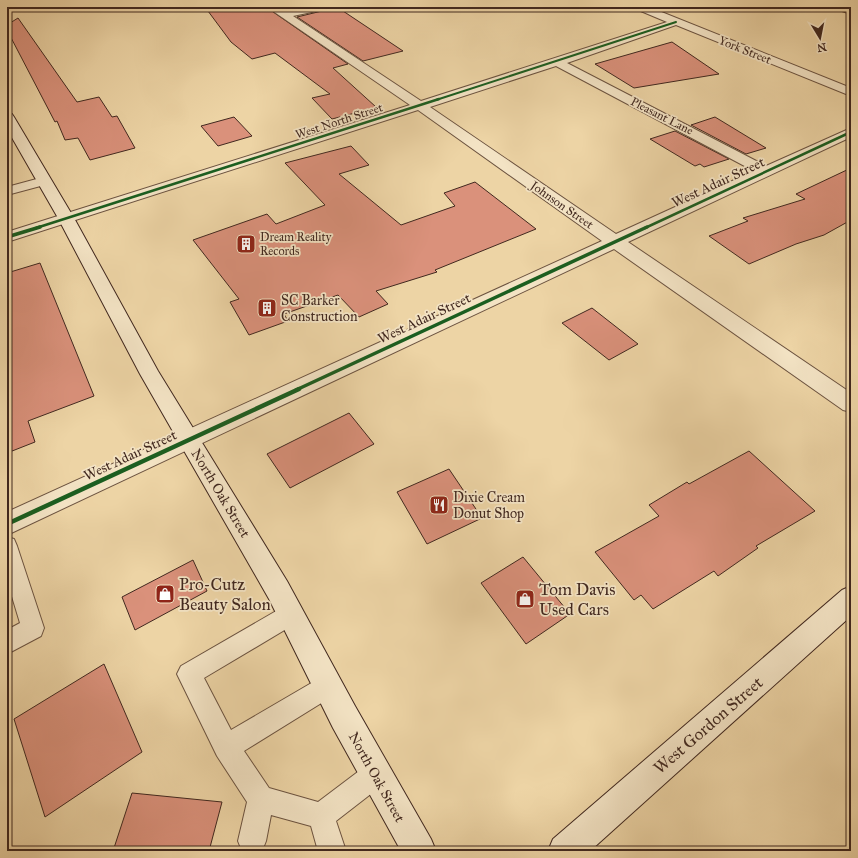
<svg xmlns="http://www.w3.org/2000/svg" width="858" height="858" font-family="'IM FELL Great Primer',serif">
<rect width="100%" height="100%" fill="#edd4a5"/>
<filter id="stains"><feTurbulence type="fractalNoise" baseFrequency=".005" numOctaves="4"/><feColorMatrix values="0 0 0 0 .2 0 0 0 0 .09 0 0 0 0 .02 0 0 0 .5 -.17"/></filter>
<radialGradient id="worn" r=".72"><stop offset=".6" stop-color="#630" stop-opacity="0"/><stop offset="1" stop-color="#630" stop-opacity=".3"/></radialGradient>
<path fill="#da917b" stroke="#41281f" d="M 205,7 L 266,7 L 348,64 L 333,68 L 376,107 L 374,108 L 367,117 L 363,118 L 355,113 L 332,119 L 312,98 L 330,94 L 275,53 L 252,59 L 231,42 Z
M 328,7 L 337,7 L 403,51 L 363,61 L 297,17 L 326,10 Z
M 18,18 L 77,102 L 99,97 L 112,117 L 117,116 L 135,148 L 90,160 L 78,138 L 65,140 L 57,121 L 55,122 L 7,30 L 7,25 Z
M 672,42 L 719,74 L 634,88 L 595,64 Z
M 234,117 L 252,136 L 218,146 L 201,126 Z
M 715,117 L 766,148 L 746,154 L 691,125 Z
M 675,131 L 729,159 L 704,167 L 700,164 L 695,166 L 650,139 Z
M 351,146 L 369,165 L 339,174 L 401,225 L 455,206 L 444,193 L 475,182 L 536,229 L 435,270 L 437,272 L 376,291 L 388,304 L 359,317 L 338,295 L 284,314 L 288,321 L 249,335 L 230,302 L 239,299 L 193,240 L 267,214 L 276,224 L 325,205 L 285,163 Z
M 851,168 L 851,220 L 824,235 L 796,244 L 749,264 L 709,236 L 748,221 L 743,218 L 805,199 L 796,194 Z
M 40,263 L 94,396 L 28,421 L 35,442 L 7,453 L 7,273 Z
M 592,308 L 638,344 L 609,360 L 562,323 Z
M 349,413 L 374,444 L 290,488 L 267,454 Z
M 749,451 L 815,511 L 756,546 L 758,548 L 718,576 L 714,571 L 653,609 L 641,595 L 634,600 L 595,552 L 659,516 L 649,505 L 687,482 L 689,484 Z
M 449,469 L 482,518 L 427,544 L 397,492 Z
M 523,557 L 570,614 L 526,644 L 481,583 Z
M 193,560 L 207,591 L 135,630 L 122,597 Z
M 104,664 L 142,752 L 45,817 L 14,719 Z
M 132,793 L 222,802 L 209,851 L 113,851 Z"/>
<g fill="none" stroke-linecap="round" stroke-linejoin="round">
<defs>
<path id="lane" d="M 44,177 L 48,178 L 50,181 L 48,184 L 7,195 L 7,187 Z
M 7,537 L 14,539 L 17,546 L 44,628 L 41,636 L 7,654 L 7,630 L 20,623 L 7,580 Z
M 290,603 L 298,606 L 301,614 L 298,622 L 204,678 L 231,730 L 320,678 L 328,674 L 336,678 L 340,686 L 336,694 L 244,751 L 269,788 L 318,802 L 367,765 L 376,761 L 385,765 L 389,774 L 385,783 L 336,821 L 346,851 L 318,851 L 311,826 L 271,815 L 266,841 L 262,851 L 242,851 L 238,841 L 247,802 L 217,756 L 177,674 L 181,666 Z"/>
<path id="street" d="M 267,7 L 279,7 L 286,12 L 307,7 L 327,7 L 326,9 L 293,16 L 421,101 L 667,22 L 636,9 L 635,7 L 649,7 L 851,88 L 851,96 L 676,25 L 567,63 L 766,166 L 851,128 L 851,137 L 628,242 L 851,393 L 851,412 L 843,410 L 614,249 L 7,535 L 7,512 L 602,241 L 418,110 L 7,242 L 7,232 L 410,105 ZM 556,66 L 754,171 L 616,234 L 430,107 Z
M 835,7 L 851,7 L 851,14 L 836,9 Z"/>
<path id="secondary" d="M 7,113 L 12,114 L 14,117 L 74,218 L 158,371 L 287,581 L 355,706 L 431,839 L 436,851 L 401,851 L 333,728 L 269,599 L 140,374 L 58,218 L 7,129 Z
M 851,586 L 851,616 L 590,851 L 548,851 L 553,839 L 842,590 Z"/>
</defs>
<use href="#lane" stroke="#6c5340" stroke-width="2"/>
<use href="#street" stroke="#6c5340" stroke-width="2"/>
<use href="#secondary" stroke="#41281f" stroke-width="2"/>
<use href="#lane" fill="#f3e3c4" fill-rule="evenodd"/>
<use href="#street" fill="#f3e3c4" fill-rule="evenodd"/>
<use href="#secondary" fill="#f3e3c4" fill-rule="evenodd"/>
<defs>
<path id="cycleway-far3" d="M 436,100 L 676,22"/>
<path id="cycleway-far2" d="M 36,228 L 439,99
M 645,228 L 851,132"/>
<path id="cycleway-far1" d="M 7,237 L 40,227
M 296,390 L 647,227"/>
<path id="cycleway" d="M 7,524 L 299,389"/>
</defs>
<use href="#cycleway-far3" stroke="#f3e3c4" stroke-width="3.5"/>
<use href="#cycleway-far2" stroke="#f3e3c4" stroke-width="4"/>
<use href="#cycleway-far1" stroke="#f3e3c4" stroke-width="5.5"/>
<use href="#cycleway" stroke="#f3e3c4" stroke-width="7"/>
<use href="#cycleway-far3" stroke="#1b5e20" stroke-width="2"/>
<use href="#cycleway-far2" stroke="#1b5e20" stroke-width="2.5"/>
<use href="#cycleway-far1" stroke="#1b5e20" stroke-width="3.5"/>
<use href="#cycleway" stroke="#1b5e20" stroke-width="4.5"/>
</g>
<defs>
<symbol id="building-square" viewBox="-11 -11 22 22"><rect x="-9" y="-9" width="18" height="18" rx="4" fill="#8f2418" stroke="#f3e3c4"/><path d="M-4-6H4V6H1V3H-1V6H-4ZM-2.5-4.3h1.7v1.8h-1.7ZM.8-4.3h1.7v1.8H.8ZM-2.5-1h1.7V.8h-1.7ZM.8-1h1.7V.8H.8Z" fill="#fff"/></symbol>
<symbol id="restaurant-square" viewBox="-11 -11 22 22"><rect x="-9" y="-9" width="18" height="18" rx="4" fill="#8f2418" stroke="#f3e3c4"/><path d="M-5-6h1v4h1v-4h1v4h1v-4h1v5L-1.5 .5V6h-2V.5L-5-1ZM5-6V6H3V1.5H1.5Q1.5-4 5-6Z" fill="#fff"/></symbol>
<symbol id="shop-square" viewBox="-11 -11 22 22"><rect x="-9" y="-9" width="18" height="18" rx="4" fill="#8f2418" stroke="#f3e3c4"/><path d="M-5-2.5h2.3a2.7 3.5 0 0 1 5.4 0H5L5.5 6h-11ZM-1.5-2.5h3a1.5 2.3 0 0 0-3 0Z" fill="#fff"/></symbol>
</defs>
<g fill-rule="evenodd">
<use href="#building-square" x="235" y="233" width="22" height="22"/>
<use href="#building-square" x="256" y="297" width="22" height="22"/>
<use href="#restaurant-square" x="428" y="494" width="22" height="22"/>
<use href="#shop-square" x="154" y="583" width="22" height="22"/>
<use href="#shop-square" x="514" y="588" width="22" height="22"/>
</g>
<g text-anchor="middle" stroke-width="3.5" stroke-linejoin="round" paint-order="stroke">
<g font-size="12" fill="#41281f" stroke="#f3e3c4">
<text transform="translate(745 50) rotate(22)" y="4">York Street</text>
<text transform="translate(662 116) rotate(27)" y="4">Pleasant Lane</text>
<text transform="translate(339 121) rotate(-18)" y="4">West North Street</text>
<text transform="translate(562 205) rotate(35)" y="4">Johnson Street</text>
</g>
<g font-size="12" fill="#41281f" stroke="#f3e3c4" text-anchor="start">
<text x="260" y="241">Dream Reality<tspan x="260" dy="14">Records</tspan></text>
</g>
<g font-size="14" fill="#41281f" stroke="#f3e3c4">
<text transform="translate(718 182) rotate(-25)" y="5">West Adair Street</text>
<text transform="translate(424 318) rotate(-25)" y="5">West Adair Street</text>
<text transform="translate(130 455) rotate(-25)" y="5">West Adair Street</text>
<text transform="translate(221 493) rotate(59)" y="5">North Oak Street</text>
<text transform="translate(377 777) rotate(61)" y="5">North Oak Street</text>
</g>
<g font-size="14" fill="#41281f" stroke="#f3e3c4" text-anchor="start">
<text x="281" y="305">SC Barker<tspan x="281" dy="16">Construction</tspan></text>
<text x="453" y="502">Dixie Cream<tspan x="453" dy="16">Donut Shop</tspan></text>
</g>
<g font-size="17" fill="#41281f" stroke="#f3e3c4" text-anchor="start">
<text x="179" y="590">Pro-Cutz<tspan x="179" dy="20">Beauty Salon</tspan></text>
<text x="539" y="595">Tom Davis<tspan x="539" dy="20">Used Cars</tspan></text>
</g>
<g font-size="17" fill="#41281f" stroke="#f3e3c4">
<text transform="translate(708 725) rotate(-41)" y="6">West Gordon Street</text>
</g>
</g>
<rect width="858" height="858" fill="none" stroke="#edd4a5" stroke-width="24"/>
<rect x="8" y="8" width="842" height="842" fill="none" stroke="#41281f" stroke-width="2"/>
<rect x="12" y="12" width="834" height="834" fill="none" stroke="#41281f"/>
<g transform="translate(820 38) rotate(170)" stroke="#f3e3c4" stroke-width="3" paint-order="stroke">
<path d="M0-3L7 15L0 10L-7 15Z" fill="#41281f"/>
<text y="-6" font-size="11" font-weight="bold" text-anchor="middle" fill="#41281f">N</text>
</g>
<rect width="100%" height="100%" filter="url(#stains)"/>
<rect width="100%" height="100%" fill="url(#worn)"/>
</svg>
